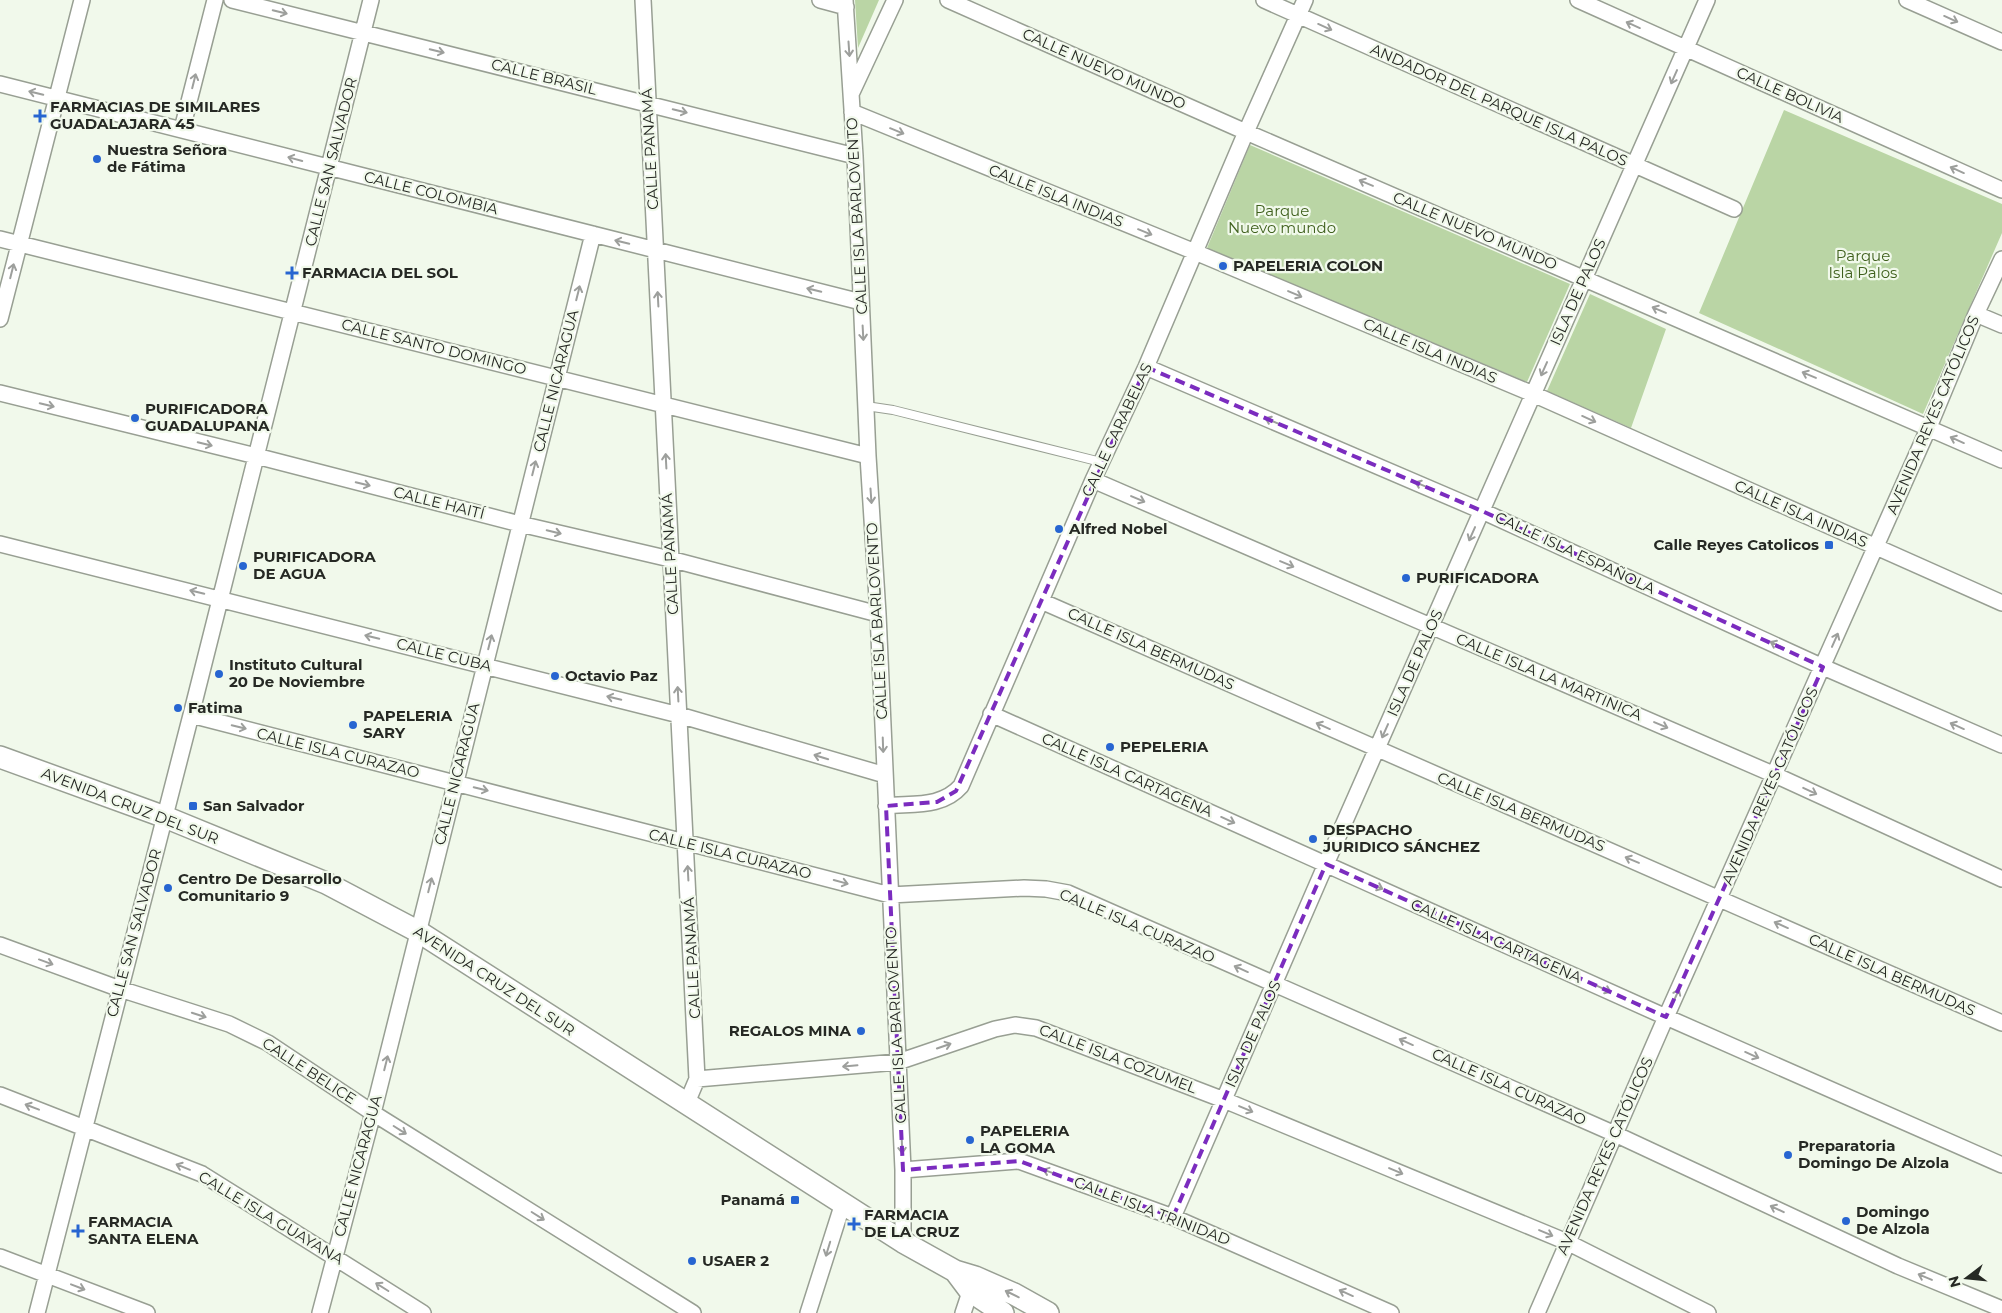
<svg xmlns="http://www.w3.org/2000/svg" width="2002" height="1313" font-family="Montserrat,sans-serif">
<rect width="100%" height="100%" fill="#f1f9eb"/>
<path fill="#bad5a5" d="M 855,0 L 879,0 L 858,48 Z
M 1784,110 L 2002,204 L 2002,233 L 1923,414 L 1699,313 Z
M 1250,145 L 1570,284 L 1527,382 L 1207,248 Z
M 1590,294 L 1666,329 L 1631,428 L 1547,391 Z"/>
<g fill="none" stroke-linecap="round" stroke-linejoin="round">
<defs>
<path id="lane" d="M 866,406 L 893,410 L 1101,462"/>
<path id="street" d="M 232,0 L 855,156
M 643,0 L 697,1079 L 686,1105
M 820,0 L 846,7
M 845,0 L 855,156 L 868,456 L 878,614 L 903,1170 L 903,1242
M 948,0 L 1246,132 L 2002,460
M 1264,0 L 1734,209
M 1578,0 L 2002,190
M 1907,0 L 2002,42
M 0,84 L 861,302
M 852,92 L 895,0
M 852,112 L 1195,252 L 1533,394 L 2002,603
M 182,129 L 215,0
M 0,239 L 868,456
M 1976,314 L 2002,325
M 0,319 L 82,0
M 1146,367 L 1482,511 L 1823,667 L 2002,745
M 0,393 L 256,456 L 520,524 L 670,559 L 878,614
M 1093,480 L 1775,775 L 2002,879
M 0,544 L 679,715 L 885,775
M 1041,601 C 1361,743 1682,881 2002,1023
M 991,714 L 1666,1017 L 2002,1165
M 191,715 L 890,895 L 1024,888 L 1046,889 L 1068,893 L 1615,1134 L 1898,1266 L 2002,1309
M 886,806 C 912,803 942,808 961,786 L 1093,480 L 1146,367 L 1246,132 L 1305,0
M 0,945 L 120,989 L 229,1024 L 268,1043 L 373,1113 L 693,1313
M 697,1079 L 898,1062 L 995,1029 L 1015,1025 L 1036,1028 L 1224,1100 L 1567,1242 L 1708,1313
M 0,1095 L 202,1174 L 423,1313
M 903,1170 L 1019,1161 L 1173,1217 L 1391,1313
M 1173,1217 L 1326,864 L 1707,0
M 0,1257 L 147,1313
M 37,1313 L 191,715 L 371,0
M 320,1313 L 373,1113 L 593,234
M 808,1313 L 843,1203
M 963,1313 L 973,1283
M 1537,1313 L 1666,1017 L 1929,427 L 1976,314 L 2002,259"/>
<path id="secondary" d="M 0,757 L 165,817 L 326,883 L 419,932 L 903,1242 L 955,1271 L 975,1277 L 1014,1294 L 1048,1313
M 955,1271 L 970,1291 L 1003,1313"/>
</defs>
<use href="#lane" stroke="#989f93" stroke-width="10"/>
<use href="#street" stroke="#989f93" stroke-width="18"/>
<use href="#secondary" stroke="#989f93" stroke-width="24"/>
<use href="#lane" stroke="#fff" stroke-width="8"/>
<use href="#street" stroke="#fff" stroke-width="15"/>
<use href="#secondary" stroke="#fff" stroke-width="21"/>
</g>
<defs><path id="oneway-shaft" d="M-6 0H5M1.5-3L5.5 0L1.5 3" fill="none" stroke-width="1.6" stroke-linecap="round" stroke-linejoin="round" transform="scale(1.25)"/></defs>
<g stroke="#9d9f9c">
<use href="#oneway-shaft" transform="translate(280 12) rotate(14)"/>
<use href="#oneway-shaft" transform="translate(1951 19) rotate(24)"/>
<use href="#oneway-shaft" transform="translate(1633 25) rotate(-156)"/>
<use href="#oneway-shaft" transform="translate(1325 27) rotate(24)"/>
<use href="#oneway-shaft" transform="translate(849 49) rotate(86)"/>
<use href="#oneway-shaft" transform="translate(437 51) rotate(14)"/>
<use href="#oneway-shaft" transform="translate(1674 77) rotate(114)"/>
<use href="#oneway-shaft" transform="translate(194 81) rotate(-76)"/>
<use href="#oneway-shaft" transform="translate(36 93) rotate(-166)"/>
<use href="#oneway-shaft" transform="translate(680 111) rotate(14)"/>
<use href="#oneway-shaft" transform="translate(897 131) rotate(22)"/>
<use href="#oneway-shaft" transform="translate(295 159) rotate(-165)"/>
<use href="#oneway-shaft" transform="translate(1957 170) rotate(-156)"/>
<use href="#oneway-shaft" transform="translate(1366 183) rotate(-157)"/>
<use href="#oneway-shaft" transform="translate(1145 232) rotate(22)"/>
<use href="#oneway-shaft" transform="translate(622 242) rotate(-166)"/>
<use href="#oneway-shaft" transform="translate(12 271) rotate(-76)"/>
<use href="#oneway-shaft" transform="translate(814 290) rotate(-166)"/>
<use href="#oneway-shaft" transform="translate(578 293) rotate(-76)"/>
<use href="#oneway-shaft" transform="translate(1295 294) rotate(23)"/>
<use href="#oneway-shaft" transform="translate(658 299) rotate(-93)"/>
<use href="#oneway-shaft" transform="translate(1659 310) rotate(-157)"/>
<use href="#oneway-shaft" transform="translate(863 333) rotate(87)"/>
<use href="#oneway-shaft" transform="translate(1544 369) rotate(114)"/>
<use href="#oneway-shaft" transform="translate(1809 375) rotate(-157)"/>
<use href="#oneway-shaft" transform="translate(47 405) rotate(14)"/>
<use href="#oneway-shaft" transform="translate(1589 419) rotate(24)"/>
<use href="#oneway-shaft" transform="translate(1272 421) rotate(-157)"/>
<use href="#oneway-shaft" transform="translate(1957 440) rotate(-156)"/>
<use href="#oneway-shaft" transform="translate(205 444) rotate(14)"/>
<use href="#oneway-shaft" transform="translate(666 461) rotate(-93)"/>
<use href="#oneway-shaft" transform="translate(534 468) rotate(-76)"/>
<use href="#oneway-shaft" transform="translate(363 484) rotate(14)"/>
<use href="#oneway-shaft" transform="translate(1422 485) rotate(-157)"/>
<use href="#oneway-shaft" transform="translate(871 496) rotate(86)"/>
<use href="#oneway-shaft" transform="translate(1138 499) rotate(23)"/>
<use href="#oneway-shaft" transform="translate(554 532) rotate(13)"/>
<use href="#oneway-shaft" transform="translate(1472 534) rotate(114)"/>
<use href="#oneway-shaft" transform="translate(1287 564) rotate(23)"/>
<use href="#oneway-shaft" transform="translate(197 592) rotate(-166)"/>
<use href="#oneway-shaft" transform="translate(372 637) rotate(-166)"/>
<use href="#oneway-shaft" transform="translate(1835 640) rotate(-66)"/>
<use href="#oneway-shaft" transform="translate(490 642) rotate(-76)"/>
<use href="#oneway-shaft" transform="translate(1777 645) rotate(-155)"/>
<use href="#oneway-shaft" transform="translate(678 694) rotate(-93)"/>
<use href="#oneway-shaft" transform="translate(614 698) rotate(-166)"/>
<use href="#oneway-shaft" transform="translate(1661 725) rotate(23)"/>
<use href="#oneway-shaft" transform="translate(1323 726) rotate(-156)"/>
<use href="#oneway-shaft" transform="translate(1957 726) rotate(-156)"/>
<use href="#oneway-shaft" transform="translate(239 727) rotate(14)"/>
<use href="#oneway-shaft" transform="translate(1385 731) rotate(114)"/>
<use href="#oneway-shaft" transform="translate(883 745) rotate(88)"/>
<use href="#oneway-shaft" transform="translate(821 757) rotate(-163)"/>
<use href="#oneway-shaft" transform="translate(481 789) rotate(14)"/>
<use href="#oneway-shaft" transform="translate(1810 791) rotate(25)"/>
<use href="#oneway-shaft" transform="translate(1228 820) rotate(24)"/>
<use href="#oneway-shaft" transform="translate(1632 860) rotate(-157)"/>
<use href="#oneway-shaft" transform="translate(688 873) rotate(-93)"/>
<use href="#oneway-shaft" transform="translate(841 882) rotate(15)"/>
<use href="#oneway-shaft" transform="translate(430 885) rotate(-76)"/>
<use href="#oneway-shaft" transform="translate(1376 886) rotate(24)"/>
<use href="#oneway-shaft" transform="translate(1781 925) rotate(-156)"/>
<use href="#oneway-shaft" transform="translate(46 962) rotate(20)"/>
<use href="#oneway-shaft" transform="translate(1241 969) rotate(-156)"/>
<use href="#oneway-shaft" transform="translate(1604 989) rotate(24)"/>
<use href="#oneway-shaft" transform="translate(1676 996) rotate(-66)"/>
<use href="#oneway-shaft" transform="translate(199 1015) rotate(18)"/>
<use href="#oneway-shaft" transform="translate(1406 1042) rotate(-156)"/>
<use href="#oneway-shaft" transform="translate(944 1046) rotate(-19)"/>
<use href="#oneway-shaft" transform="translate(1752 1055) rotate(24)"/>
<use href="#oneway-shaft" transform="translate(386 1063) rotate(-76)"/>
<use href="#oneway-shaft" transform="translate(850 1066) rotate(175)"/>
<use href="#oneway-shaft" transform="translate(32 1107) rotate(-159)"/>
<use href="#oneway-shaft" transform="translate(1246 1109) rotate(23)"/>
<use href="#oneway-shaft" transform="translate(400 1130) rotate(32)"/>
<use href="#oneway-shaft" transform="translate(902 1146) rotate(88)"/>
<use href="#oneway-shaft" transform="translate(183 1167) rotate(-158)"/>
<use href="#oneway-shaft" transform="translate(1396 1171) rotate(23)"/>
<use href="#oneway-shaft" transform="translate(1050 1172) rotate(-160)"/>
<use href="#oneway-shaft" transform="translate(1777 1209) rotate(-155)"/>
<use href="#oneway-shaft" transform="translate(538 1216) rotate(32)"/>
<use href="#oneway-shaft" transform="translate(1546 1233) rotate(23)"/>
<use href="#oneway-shaft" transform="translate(828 1249) rotate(107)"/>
<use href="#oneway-shaft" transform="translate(1925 1277) rotate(-157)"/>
<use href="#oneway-shaft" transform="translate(78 1287) rotate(21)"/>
<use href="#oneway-shaft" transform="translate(382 1287) rotate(-148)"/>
<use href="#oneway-shaft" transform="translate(1346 1293) rotate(-156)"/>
<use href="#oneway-shaft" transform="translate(1012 1294) rotate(-154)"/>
</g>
<path fill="none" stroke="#7b2cbf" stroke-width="4" stroke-dasharray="10 6" stroke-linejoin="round" d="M 1146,367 L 1482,511 L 1823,667 L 1666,1017 L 1326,864 L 1173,1217 L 1019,1161 L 903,1170 L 886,806 L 937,802 L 956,791 Z"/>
<g fill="#2765d1" stroke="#f1f9eb" stroke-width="2">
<path d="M37.5 108.5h5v5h5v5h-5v5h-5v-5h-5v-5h5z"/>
<circle cx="97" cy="159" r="5"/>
<circle cx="1223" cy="266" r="5"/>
<path d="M289.5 265.5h5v5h5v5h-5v5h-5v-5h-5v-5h5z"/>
<circle cx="135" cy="418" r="5"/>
<circle cx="1059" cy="529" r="5"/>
<rect x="1824" y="540" width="10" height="10" rx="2.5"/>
<circle cx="243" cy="566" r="5"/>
<circle cx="1406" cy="578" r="5"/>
<circle cx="219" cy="674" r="5"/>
<circle cx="555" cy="676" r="5"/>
<circle cx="178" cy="708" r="5"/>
<circle cx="353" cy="725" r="5"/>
<circle cx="1110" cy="747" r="5"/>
<rect x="188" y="801" width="10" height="10" rx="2.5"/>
<circle cx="1313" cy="839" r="5"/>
<circle cx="168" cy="888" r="5"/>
<circle cx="861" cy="1031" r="5"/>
<circle cx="970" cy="1140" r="5"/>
<circle cx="1788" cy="1155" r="5"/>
<rect x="790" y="1195" width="10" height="10" rx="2.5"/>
<circle cx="1846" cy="1221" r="5"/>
<path d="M851.5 1216.5h5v5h5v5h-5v5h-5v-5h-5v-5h5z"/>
<path d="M75.5 1223.5h5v5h5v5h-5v5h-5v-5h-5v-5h5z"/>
<circle cx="692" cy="1261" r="5"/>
</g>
<g text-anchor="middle" stroke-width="4.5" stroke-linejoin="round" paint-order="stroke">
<g font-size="15" fill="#262924" stroke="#f1f9eb">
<text transform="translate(1104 69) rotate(24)" y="5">CALLE NUEVO MUNDO</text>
<text transform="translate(544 77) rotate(14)" y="5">CALLE BRASIL</text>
<text transform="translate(1790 95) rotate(24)" y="5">CALLE BOLIVIA</text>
<text transform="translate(1499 105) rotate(24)" y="5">ANDADOR DEL PARQUE ISLA PALOS</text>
<text transform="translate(650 149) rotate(-93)" y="5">CALLE PANAMÁ</text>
<text transform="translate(331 162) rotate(-76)" y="5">CALLE SAN SALVADOR</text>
<text transform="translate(431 193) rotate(14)" y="5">CALLE COLOMBIA</text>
<text transform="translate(1056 196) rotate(22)" y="5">CALLE ISLA INDIAS</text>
<text transform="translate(857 216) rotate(-93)" y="5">CALLE ISLA BARLOVENTO</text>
<text transform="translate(1475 231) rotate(23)" y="5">CALLE NUEVO MUNDO</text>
<text transform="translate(1578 292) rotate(-66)" y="5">ISLA DE PALOS</text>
<text transform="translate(434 347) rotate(14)" y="5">CALLE SANTO DOMINGO</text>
<text transform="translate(1430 351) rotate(23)" y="5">CALLE ISLA INDIAS</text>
<text transform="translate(556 381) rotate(-76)" y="5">CALLE NICARAGUA</text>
<text transform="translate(1933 415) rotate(-67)" y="5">AVENIDA REYES CATÓLICOS</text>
<text transform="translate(1117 430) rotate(-65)" y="5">CALLE CARABELAS</text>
<text transform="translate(439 503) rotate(14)" y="5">CALLE HAITÍ</text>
<text transform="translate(1801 514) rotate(24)" y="5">CALLE ISLA INDIAS</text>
<text transform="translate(1575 553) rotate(25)" y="5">CALLE ISLA ESPAÑOLA</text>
<text transform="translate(670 554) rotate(-93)" y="5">CALLE PANAMÁ</text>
<text transform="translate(877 621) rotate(-93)" y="5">CALLE ISLA BARLOVENTO</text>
<text transform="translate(1151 649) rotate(24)" y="5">CALLE ISLA BERMUDAS</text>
<text transform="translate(444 655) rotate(14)" y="5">CALLE CUBA</text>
<text transform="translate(1415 663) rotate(-66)" y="5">ISLA DE PALOS</text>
<text transform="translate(1549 677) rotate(23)" y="5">CALLE ISLA LA MARTINICA</text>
<text transform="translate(338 753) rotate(14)" y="5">CALLE ISLA CURAZAO</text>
<text transform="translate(457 774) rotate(-76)" y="5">CALLE NICARAGUA</text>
<text transform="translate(1127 775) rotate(24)" y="5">CALLE ISLA CARTAGENA</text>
<text transform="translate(1770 786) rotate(-66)" y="5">AVENIDA REYES CATÓLICOS</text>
<text transform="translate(130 806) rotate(21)" y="5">AVENIDA CRUZ DEL SUR</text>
<text transform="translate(1521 812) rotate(23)" y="5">CALLE ISLA BERMUDAS</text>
<text transform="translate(730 854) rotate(14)" y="5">CALLE ISLA CURAZAO</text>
<text transform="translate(1137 926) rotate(23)" y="5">CALLE ISLA CURAZAO</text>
<text transform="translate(134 933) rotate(-75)" y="5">CALLE SAN SALVADOR</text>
<text transform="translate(1496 941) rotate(24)" y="5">CALLE ISLA CARTAGENA</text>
<text transform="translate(692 958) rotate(-93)" y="5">CALLE PANAMÁ</text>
<text transform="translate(1892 975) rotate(24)" y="5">CALLE ISLA BERMUDAS</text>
<text transform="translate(494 981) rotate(33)" y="5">AVENIDA CRUZ DEL SUR</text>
<text transform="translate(896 1025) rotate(-93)" y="5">CALLE ISLA BARLOVENTO</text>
<text transform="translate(1253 1034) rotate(-66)" y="5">ISLA DE PALOS</text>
<text transform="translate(1118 1059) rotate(21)" y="5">CALLE ISLA COZUMEL</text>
<text transform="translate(309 1071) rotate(33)" y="5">CALLE BELICE</text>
<text transform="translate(1509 1087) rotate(24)" y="5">CALLE ISLA CURAZAO</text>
<text transform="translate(1605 1156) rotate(-66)" y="5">AVENIDA REYES CATÓLICOS</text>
<text transform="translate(358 1166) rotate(-75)" y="5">CALLE NICARAGUA</text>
<text transform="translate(1152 1211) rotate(21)" y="5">CALLE ISLA TRINIDAD</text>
<text transform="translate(271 1218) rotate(31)" y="5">CALLE ISLA GUAYANA</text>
</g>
<g font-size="15" font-weight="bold" fill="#262924" stroke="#f1f9eb" text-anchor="start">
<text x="50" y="112">FARMACIAS DE SIMILARES<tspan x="50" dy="17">GUADALAJARA 45</tspan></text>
<text x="107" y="155">Nuestra Señora<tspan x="107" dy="17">de Fátima</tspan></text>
<text x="1233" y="271">PAPELERIA COLON</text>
<text x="302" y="278">FARMACIA DEL SOL</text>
<text x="145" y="414">PURIFICADORA<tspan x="145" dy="17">GUADALUPANA</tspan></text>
<text x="1069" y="534">Alfred Nobel</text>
<text x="1819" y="550" text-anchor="end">Calle Reyes Catolicos</text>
<text x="253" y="562">PURIFICADORA<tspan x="253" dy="17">DE AGUA</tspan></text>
<text x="1416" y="583">PURIFICADORA</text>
<text x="229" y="670">Instituto Cultural<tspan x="229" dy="17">20 De Noviembre</tspan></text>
<text x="565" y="681">Octavio Paz</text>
<text x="188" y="713">Fatima</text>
<text x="363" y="721">PAPELERIA<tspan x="363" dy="17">SARY</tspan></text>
<text x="1120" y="752">PEPELERIA</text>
<text x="203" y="811">San Salvador</text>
<text x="1323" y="835">DESPACHO<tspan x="1323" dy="17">JURIDICO SÁNCHEZ</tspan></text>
<text x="178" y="884">Centro De Desarrollo<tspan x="178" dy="17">Comunitario 9</tspan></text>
<text x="851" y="1036" text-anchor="end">REGALOS MINA</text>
<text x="980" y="1136">PAPELERIA<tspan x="980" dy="17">LA GOMA</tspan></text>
<text x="1798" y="1151">Preparatoria<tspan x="1798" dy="17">Domingo De Alzola</tspan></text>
<text x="785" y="1205" text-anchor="end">Panamá</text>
<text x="1856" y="1217">Domingo<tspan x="1856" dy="17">De Alzola</tspan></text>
<text x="864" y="1220">FARMACIA<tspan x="864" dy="17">DE LA CRUZ</tspan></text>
<text x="88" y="1227">FARMACIA<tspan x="88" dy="17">SANTA ELENA</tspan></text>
<text x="702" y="1266">USAER 2</text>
</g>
<g font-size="15" fill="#3f601d" stroke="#f1f9eb">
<text x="1282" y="216">Parque<tspan x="1282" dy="17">Nuevo mundo</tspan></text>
<text x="1863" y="261">Parque<tspan x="1863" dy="17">Isla Palos</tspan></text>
</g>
</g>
<g transform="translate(1967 1278) rotate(254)" stroke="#f1f9eb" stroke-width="4" paint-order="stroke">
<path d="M0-4L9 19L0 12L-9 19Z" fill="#262924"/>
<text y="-8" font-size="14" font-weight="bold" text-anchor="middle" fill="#262924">N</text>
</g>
</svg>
